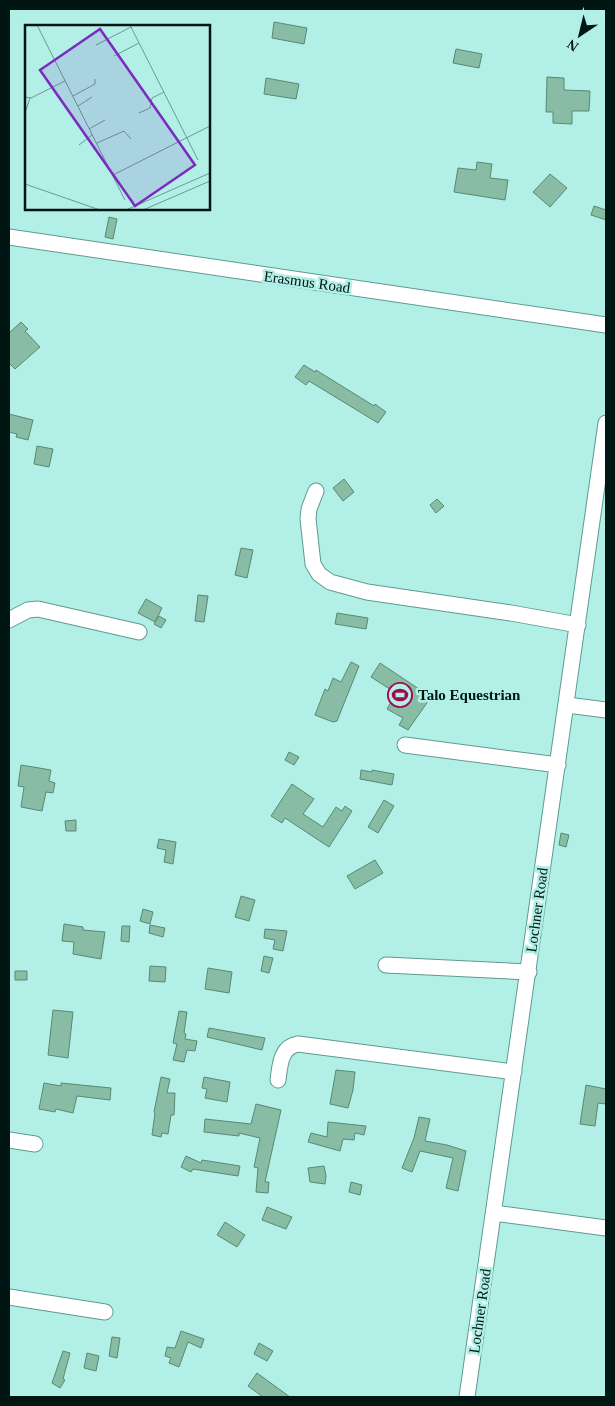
<svg xmlns="http://www.w3.org/2000/svg" width="615" height="1406" font-family="'Times New Roman',serif">
<rect width="100%" height="100%" fill="#b2f0e7"/>
<path fill="#89bca4" stroke="#578973" d="M 274,22 L 307,28 L 304,44 L 272,38 Z
M 456,49 L 482,54 L 479,68 L 453,63 Z
M 547,77 L 564,78 L 564,90 L 590,91 L 589,111 L 572,111 L 572,124 L 553,123 L 553,112 L 546,112 Z
M 266,78 L 299,84 L 296,99 L 264,94 Z
M 477,162 L 492,164 L 490,178 L 508,180 L 505,200 L 454,192 L 458,168 L 476,170 Z
M 550,174 L 567,188 L 550,207 L 533,192 Z
M 594,206 L 606,210 L 606,220 L 591,215 Z
M 109,217 L 117,219 L 113,239 L 105,237 Z
M 21,322 L 28,329 L 25,331 L 40,347 L 15,369 L 9,363 L 9,333 Z
M 304,365 L 315,372 L 316,370 L 374,406 L 375,404 L 386,412 L 378,423 L 309,381 L 306,385 L 295,377 Z
M 9,414 L 33,420 L 28,440 L 16,437 L 17,434 L 9,432 Z
M 37,446 L 53,449 L 49,467 L 34,464 Z
M 344,479 L 354,492 L 343,501 L 333,488 Z
M 437,499 L 444,506 L 436,513 L 430,505 Z
M 241,548 L 253,550 L 247,578 L 235,575 Z
M 198,595 L 208,596 L 204,622 L 195,621 Z
M 146,599 L 162,608 L 155,622 L 138,613 Z
M 337,613 L 368,618 L 366,629 L 335,624 Z
M 159,616 L 166,620 L 161,628 L 154,624 Z
M 351,662 L 359,666 L 337,721 L 333,722 L 315,715 L 325,689 L 328,691 L 333,678 L 341,682 Z
M 380,663 L 431,697 L 408,730 L 399,725 L 403,718 L 387,709 L 396,693 L 371,677 Z
M 289,752 L 299,757 L 294,765 L 285,760 Z
M 21,765 L 51,770 L 49,781 L 55,783 L 53,793 L 46,792 L 42,811 L 21,807 L 24,787 L 18,786 Z
M 361,770 L 372,772 L 372,770 L 394,774 L 392,785 L 360,779 Z
M 292,784 L 314,799 L 303,814 L 323,827 L 336,807 L 342,811 L 345,806 L 352,811 L 329,847 L 285,818 L 282,823 L 271,816 Z
M 384,800 L 394,806 L 378,833 L 368,827 Z
M 76,820 L 76,831 L 66,831 L 65,821 Z
M 561,833 L 569,835 L 566,847 L 559,845 Z
M 159,839 L 176,842 L 173,864 L 164,862 L 166,850 L 157,848 Z
M 375,860 L 383,873 L 355,889 L 347,876 Z
M 241,896 L 255,900 L 249,921 L 235,917 Z
M 143,909 L 153,912 L 150,924 L 140,921 Z
M 64,924 L 83,927 L 83,930 L 105,932 L 101,959 L 73,954 L 74,942 L 62,941 Z
M 150,925 L 165,928 L 163,937 L 149,933 Z
M 122,926 L 130,926 L 129,942 L 121,941 Z
M 265,929 L 287,931 L 283,951 L 273,949 L 275,940 L 264,938 Z
M 264,956 L 273,958 L 269,973 L 261,971 Z
M 150,966 L 166,967 L 165,982 L 149,981 Z
M 208,968 L 232,972 L 229,993 L 205,989 Z
M 15,971 L 27,971 L 27,980 L 15,980 Z
M 53,1010 L 73,1012 L 68,1058 L 48,1055 Z
M 179,1011 L 187,1012 L 184,1033 L 186,1034 L 185,1039 L 197,1041 L 195,1051 L 187,1050 L 184,1062 L 173,1060 L 177,1044 L 173,1043 Z
M 209,1028 L 265,1038 L 262,1050 L 207,1037 Z
M 336,1070 L 355,1072 L 353,1090 L 348,1108 L 330,1104 Z
M 161,1077 L 170,1079 L 167,1093 L 175,1093 L 174,1115 L 171,1115 L 168,1134 L 162,1133 L 161,1137 L 152,1135 L 155,1113 L 154,1112 Z
M 204,1077 L 230,1082 L 227,1102 L 205,1098 L 207,1089 L 202,1088 Z
M 44,1083 L 61,1086 L 61,1083 L 111,1088 L 110,1100 L 77,1096 L 73,1113 L 56,1109 L 55,1112 L 39,1109 Z
M 586,1085 L 606,1089 L 606,1104 L 598,1103 L 595,1126 L 580,1124 Z
M 256,1104 L 281,1110 L 265,1182 L 269,1182 L 268,1193 L 256,1192 L 258,1168 L 254,1167 L 260,1138 L 239,1133 L 239,1136 L 204,1132 L 205,1119 L 251,1124 Z
M 419,1117 L 430,1119 L 425,1141 L 447,1145 L 466,1151 L 458,1191 L 446,1188 L 453,1158 L 420,1151 L 412,1172 L 402,1168 L 414,1138 Z
M 328,1122 L 366,1126 L 364,1135 L 355,1133 L 354,1140 L 343,1139 L 340,1151 L 308,1142 L 311,1133 L 327,1137 Z
M 186,1156 L 201,1163 L 202,1160 L 240,1166 L 238,1176 L 193,1169 L 191,1172 L 181,1167 Z
M 324,1166 L 326,1176 L 325,1184 L 310,1182 L 308,1168 Z
M 351,1182 L 362,1185 L 360,1195 L 349,1192 Z
M 267,1207 L 292,1217 L 286,1229 L 262,1220 Z
M 225,1222 L 245,1235 L 237,1247 L 217,1235 Z
M 181,1331 L 204,1339 L 201,1348 L 188,1342 L 179,1367 L 169,1363 L 171,1358 L 165,1356 L 167,1347 L 175,1348 Z
M 112,1337 L 120,1338 L 117,1358 L 109,1356 Z
M 259,1343 L 273,1351 L 267,1361 L 254,1354 Z
M 63,1351 L 70,1353 L 63,1379 L 65,1380 L 60,1388 L 52,1383 Z
M 87,1353 L 99,1356 L 96,1371 L 84,1368 Z
M 257,1373 L 290,1397 L 263,1397 L 248,1386 Z"/>
<g fill="none" stroke-linecap="round" stroke-linejoin="round">
<defs>
<path id="minor" d="M 9,237 L 606,325
M 316,491 L 309,509 L 308,519 L 313,564 L 319,574 L 330,582 L 367,592 L 511,613 L 578,625
M 9,620 L 28,610 L 38,609 L 139,632
M 567,705 L 606,710
M 405,745 L 558,765
M 386,965 L 529,972
M 278,1080 C 280,1066 280,1047 298,1044 L 514,1072
M 9,1140 L 35,1144
M 494,1213 L 606,1228
M 9,1297 L 105,1312
M 467,1397 L 606,423"/>
</defs>
<use href="#minor" stroke="#5e9a92" stroke-width="17"/>
<use href="#minor" stroke="#fff" stroke-width="15"/>
</g>
<defs>
<symbol id="stadium-ring" viewBox="-11 -11 22 22"><circle r="9.5" fill="#b2f0e7" stroke="#a20c4c" stroke-width="1.5"/><path d="M0-5a6.5 5 0 1 0 0 10a6.5 5 0 1 0 0-10ZM-3.5-1.8h7v3.6h-7Z" fill="#a20c4c"/></symbol>
</defs>
<g fill-rule="evenodd">
<use href="#stadium-ring" x="386" y="681" width="28" height="28"/>
</g>
<g text-anchor="middle" stroke-width="5" stroke-linejoin="round" paint-order="stroke">
<g font-size="15" fill="#001613" stroke="#b2f0e7">
<text transform="translate(307 282) rotate(8)" y="5">Erasmus Road</text>
<text transform="translate(537 910) rotate(-82)" y="5">Lochner Road</text>
<text transform="translate(480 1311) rotate(-82)" y="5">Lochner Road</text>
</g>
<g font-size="15" font-weight="bold" fill="#001613" stroke="#b2f0e7" text-anchor="start">
<text x="418" y="700">Talo Equestrian</text>
</g>
</g>
<g transform="translate(25 25)">
<rect width="185" height="185" fill="#b2f0e7"/>
<path fill="none" stroke="#6b9992" stroke-width="1" d="M 12,0 L 100,175M 105,0 L 173,135M 71,20 L 106,2M 89,31 L 114,18M 48,71 L 70,59 L 70,54M 0,72 L 6,73 L 40,56M 53,81 L 67,72M 0,88 L 5,73M 114,88 L 125,83 L 127,73 L 139,67M 64,104 L 80,95M 72,118 L 99,106 L 106,114M 54,120 L 67,110M 88,150 L 185,101M 0,159 L 75,185M 101,185 L 185,148M 118,185 L 185,156"/>
<path fill="#7b2cbf" fill-opacity="0.15" stroke="#7b2cbf" stroke-width="2.5" d="M 75,4 L 170,140 L 110,181 L 15,45 Z"/>
<rect width="185" height="185" fill="none" stroke="#001613" stroke-width="2.5"/>
</g>
<rect width="615" height="1406" fill="none" stroke="#001613" stroke-width="20"/>
<g transform="translate(580 35) rotate(215)" stroke="#b2f0e7" stroke-width="4" paint-order="stroke">
<path d="M0-4L9 19L0 12L-9 19Z" fill="#001613"/>
<text y="-8" font-size="14" font-weight="bold" text-anchor="middle" fill="#001613">N</text>
</g>
</svg>
